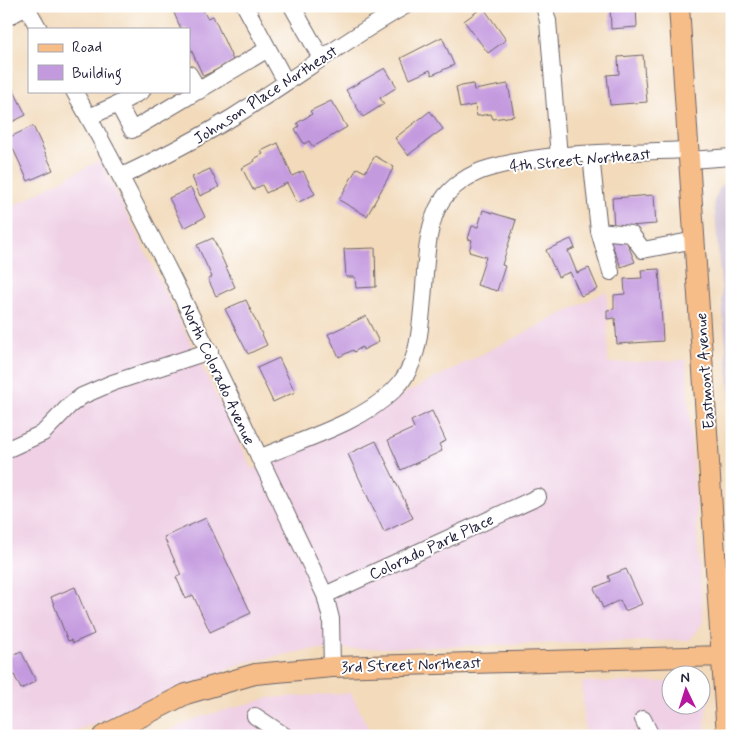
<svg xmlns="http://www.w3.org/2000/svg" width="738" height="742" font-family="Mynerve,sans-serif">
<rect width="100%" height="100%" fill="#fff"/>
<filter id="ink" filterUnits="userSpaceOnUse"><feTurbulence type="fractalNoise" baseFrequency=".02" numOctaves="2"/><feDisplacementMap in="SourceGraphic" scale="10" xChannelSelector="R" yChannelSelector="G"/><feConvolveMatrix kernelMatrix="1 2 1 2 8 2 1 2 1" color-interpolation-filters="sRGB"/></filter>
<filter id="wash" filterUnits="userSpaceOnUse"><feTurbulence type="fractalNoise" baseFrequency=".0096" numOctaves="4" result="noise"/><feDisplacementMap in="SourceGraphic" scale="20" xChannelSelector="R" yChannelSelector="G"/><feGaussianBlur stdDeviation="1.12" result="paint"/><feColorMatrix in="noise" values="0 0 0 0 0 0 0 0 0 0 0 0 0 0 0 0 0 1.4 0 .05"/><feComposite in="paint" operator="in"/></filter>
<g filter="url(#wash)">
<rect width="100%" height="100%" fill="#f2daba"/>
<path fill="#efd0e5" d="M 100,160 L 253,470 L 607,291 L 608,363 L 686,360 L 703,621 L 696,633 L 689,640 L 307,650 L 243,663 L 64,736 L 13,736 L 6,728 L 6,210 Z
M 582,682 L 670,682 L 670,704 L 700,704 L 701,683 L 710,690 L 705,719 L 707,736 L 585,736 Z
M 351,693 L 372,736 L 159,736 L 197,718 L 268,698 Z"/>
<path fill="#cdbed2" d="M 732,175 L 732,423 L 714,201 L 720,187 Z"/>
<g id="blocks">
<path fill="#c49adf" d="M 171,6 L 201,6 L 207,18 L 213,16 L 234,62 L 203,76 L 189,45 L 189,29 L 181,29 Z
M 610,6 L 636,6 L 637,27 L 611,29 Z
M 483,7 L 506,40 L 488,53 L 464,21 Z
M 442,37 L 454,65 L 432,75 L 430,70 L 410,79 L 401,58 Z
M 643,55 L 647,102 L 610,105 L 607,75 L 619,74 L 618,57 Z
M 385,68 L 397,87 L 380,98 L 384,104 L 363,117 L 346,90 Z
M 6,75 L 26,115 L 6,125 Z
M 473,84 L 474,90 L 508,84 L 514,116 L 493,119 L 491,114 L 477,116 L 475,105 L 460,108 L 456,87 Z
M 331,101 L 347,127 L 313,147 L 309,141 L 304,144 L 295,129 L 299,126 L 297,123 L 312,114 L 310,111 Z
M 430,111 L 443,129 L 408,155 L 395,138 Z
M 33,126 L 53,170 L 28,181 L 8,138 Z
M 278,143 L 292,176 L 303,171 L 315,194 L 297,203 L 287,183 L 266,193 L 262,185 L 253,190 L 242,168 L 255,161 L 254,159 L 263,154 L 261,151 Z
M 375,156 L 394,167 L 367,216 L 339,200 L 357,168 L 365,172 Z
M 210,169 L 219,187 L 200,196 L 192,177 Z
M 191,188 L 205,217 L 184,228 L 169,198 Z
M 654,195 L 656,224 L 614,227 L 612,198 Z
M 483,210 L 516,220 L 502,265 L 505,266 L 497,291 L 477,285 L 486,257 L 469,252 L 472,240 L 468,239 L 472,226 L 478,227 Z
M 624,235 L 635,262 L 621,267 L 610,240 Z
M 213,238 L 235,287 L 216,296 L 208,279 L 212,277 L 197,245 Z
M 571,239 L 575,248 L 568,251 L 577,273 L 589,268 L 598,289 L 581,296 L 570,272 L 558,277 L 546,250 Z
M 375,248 L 376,287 L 356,288 L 355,277 L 346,277 L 344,249 Z
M 659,269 L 663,341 L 617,344 L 615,318 L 607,319 L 607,310 L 614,309 L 614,295 L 625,294 L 624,279 L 642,278 L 641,270 Z
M 246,300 L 267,345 L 248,354 L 225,309 Z
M 366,316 L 379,342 L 363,350 L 362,347 L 354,352 L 353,350 L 339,357 L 328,334 Z
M 279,358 L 295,392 L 273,402 L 257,368 Z
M 432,411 L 446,441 L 439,444 L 442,451 L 401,470 L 388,440 L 414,428 L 411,421 Z
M 376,441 L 413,518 L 384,532 L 348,454 Z
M 206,518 L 251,613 L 210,632 L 193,595 L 186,599 L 176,577 L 181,575 L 164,537 Z
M 626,569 L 642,604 L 625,611 L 620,600 L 603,608 L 594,588 L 610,581 L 608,576 Z
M 75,587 L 94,634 L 73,643 L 71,640 L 68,641 L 51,597 Z
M 21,651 L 36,681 L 21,689 L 6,658 Z"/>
</g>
</g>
<g filter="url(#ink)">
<use href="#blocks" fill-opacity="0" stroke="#6b6267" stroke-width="1"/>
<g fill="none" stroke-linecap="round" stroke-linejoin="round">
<defs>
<path id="minor" d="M 26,6 L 39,29
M 245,6 L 286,82
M 292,6 L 321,58
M 544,6 L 548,21 L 559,157
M 6,18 L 28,6
M 189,74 L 199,91
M 74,91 C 166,255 244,426 325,595 L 331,619 L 332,667
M 118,104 L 142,91
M 89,117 L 118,104 L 132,130 L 268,49
M 591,155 L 599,231 L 611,272
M 690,160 L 732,157
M 122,176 C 160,158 197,139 233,117 C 291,81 345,40 405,6
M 599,231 L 631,234 L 643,250 L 695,240
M 6,450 L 43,433 L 69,406 L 82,396 L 112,383 L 210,351
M 259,458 C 301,440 361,423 394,390 C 419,366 420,331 423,299 C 426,271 425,227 441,202 C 451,186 471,173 490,168 C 553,150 624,153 689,150
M 325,595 L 538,497
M 255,716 L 285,736
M 643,719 L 651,736"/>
<path id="major" d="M 679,6 L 727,736
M 103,736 L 186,694 L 255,674 L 332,667 L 722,656"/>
</defs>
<use href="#minor" stroke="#6b6267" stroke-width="18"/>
<use href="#major" stroke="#6b6267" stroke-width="22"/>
<use href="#minor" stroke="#fff" stroke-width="16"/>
<use href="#major" stroke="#f7bd88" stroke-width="20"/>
</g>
</g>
<g text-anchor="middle" stroke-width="4" stroke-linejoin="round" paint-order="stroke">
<g font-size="16" fill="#22223b" stroke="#fff">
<text transform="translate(265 94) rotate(-33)" y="6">Johnson Place Northeast</text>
<text transform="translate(580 159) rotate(-5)" y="6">4th Street Northeast</text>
<text transform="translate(704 371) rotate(-94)" y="6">Eastmont Avenue</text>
<text transform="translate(219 374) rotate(65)" y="6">North Colorado Avenue</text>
<text transform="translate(431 546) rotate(-25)" y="6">Colorado Park Place</text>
<text transform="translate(411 664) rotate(-2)" y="6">3rd Street Northeast</text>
</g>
</g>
<rect width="738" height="742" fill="none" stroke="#fff" stroke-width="25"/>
<rect x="28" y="28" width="162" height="65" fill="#ffffff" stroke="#a7a7b1"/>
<rect x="38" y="44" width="25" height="8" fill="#f7bd88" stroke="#a7a7b1"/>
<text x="72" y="52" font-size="15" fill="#22223b">Road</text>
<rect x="38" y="65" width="25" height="15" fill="#c49adf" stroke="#a7a7b1"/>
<text x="72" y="78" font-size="15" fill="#22223b">Building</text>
<g transform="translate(686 690) rotate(356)"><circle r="24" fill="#ffffff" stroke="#a7a7b1"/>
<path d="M0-4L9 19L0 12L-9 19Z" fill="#b5179e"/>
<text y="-8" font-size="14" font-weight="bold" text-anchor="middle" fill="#22223b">N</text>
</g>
</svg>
